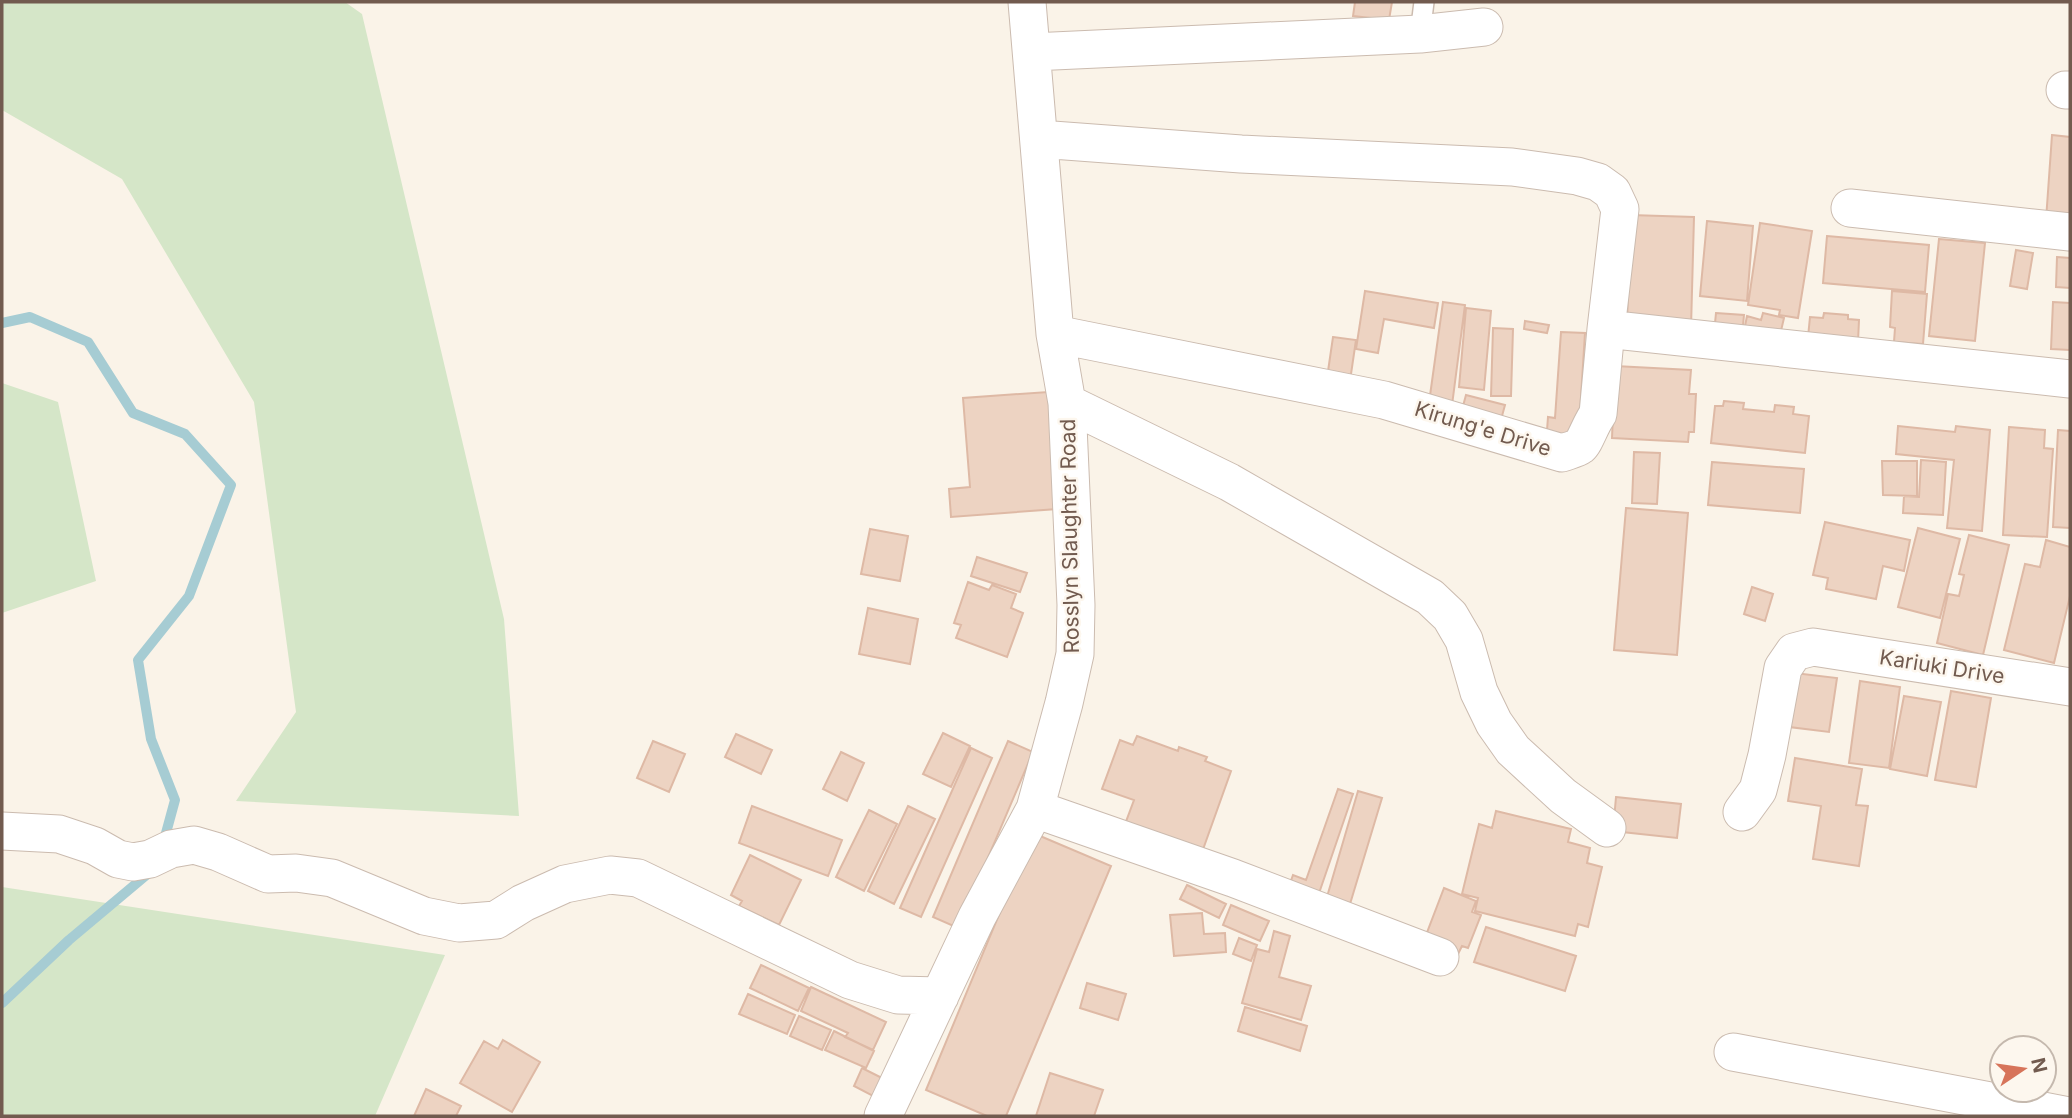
<svg xmlns="http://www.w3.org/2000/svg" width="2072" height="1118" font-family="Inter,sans-serif">
<rect width="100%" height="100%" fill="#faf3e8"/>
<path fill="#d5e6c8" d="M 2,2 L 345,2 L 362,14 L 504,619 L 519,816 L 236,801 L 296,712 L 254,402 L 122,179 L 2,110 Z
M 2,383 L 58,402 L 96,581 L 2,613 Z
M 2,887 L 445,955 L 375,1116 L 2,1116 Z"/>
<g fill="none" stroke-linecap="round" stroke-linejoin="round">
<path stroke="#a6ccd3" stroke-width="10" d="M 2,323 L 30,317 L 88,342 L 133,413 L 185,434 L 231,485 L 189,596 L 138,660 L 151,739 L 175,800 L 163,844
M 2,1003 L 69,940 L 150,872"/>
</g>
<path fill="#edd3c2" stroke="#deb9a5" stroke-width="2" d="M 1355,2 L 1392,2 L 1389,20 L 1353,16 Z
M 2052,135 L 2070,137 L 2070,221 L 2046,220 Z
M 1630,215 L 1694,217 L 1691,328 L 1627,326 Z
M 1707,221 L 1753,226 L 1747,301 L 1700,296 Z
M 1760,223 L 1812,231 L 1798,318 L 1779,315 L 1780,310 L 1748,305 Z
M 1827,236 L 1929,245 L 1925,292 L 1823,283 Z
M 1939,239 L 1985,243 L 1975,341 L 1929,336 Z
M 2016,250 L 2033,253 L 2027,289 L 2010,286 Z
M 2057,257 L 2070,258 L 2070,288 L 2056,287 Z
M 1365,291 L 1438,303 L 1434,328 L 1384,319 L 1378,353 L 1356,349 Z
M 1892,291 L 1927,294 L 1923,344 L 1894,342 L 1895,328 L 1890,327 Z
M 1443,302 L 1465,305 L 1451,413 L 1428,410 Z
M 2053,302 L 2070,303 L 2070,350 L 2051,349 Z
M 1466,308 L 1491,311 L 1484,390 L 1459,387 Z
M 1716,313 L 1744,315 L 1742,335 L 1714,333 Z
M 1763,313 L 1784,318 L 1780,335 L 1745,326 L 1747,316 L 1761,320 Z
M 1824,313 L 1848,315 L 1848,319 L 1859,320 L 1858,342 L 1808,337 L 1810,317 L 1823,318 Z
M 1525,321 L 1549,325 L 1547,333 L 1524,329 Z
M 1493,328 L 1513,329 L 1511,396 L 1491,396 Z
M 1561,332 L 1585,333 L 1578,445 L 1546,444 L 1548,417 L 1555,418 Z
M 1333,337 L 1356,340 L 1350,381 L 1327,378 Z
M 1615,366 L 1691,370 L 1689,394 L 1696,394 L 1694,432 L 1689,432 L 1688,442 L 1612,438 Z
M 1048,392 L 1057,509 L 951,517 L 949,489 L 970,487 L 963,398 Z
M 1466,395 L 1505,405 L 1499,427 L 1460,417 Z
M 1724,401 L 1744,403 L 1743,409 L 1774,412 L 1775,405 L 1794,407 L 1793,414 L 1809,416 L 1805,453 L 1711,443 L 1715,406 L 1723,406 Z
M 1898,426 L 1955,432 L 1956,426 L 1990,430 L 1982,531 L 1947,528 L 1954,460 L 1896,454 Z
M 2009,427 L 2045,430 L 2044,448 L 2053,449 L 2047,537 L 2003,535 Z
M 2058,430 L 2070,431 L 2070,528 L 2053,527 Z
M 1634,452 L 1660,453 L 1657,504 L 1632,503 Z
M 1921,460 L 1946,462 L 1943,515 L 1903,513 L 1904,496 L 1919,497 Z
M 1882,461 L 1917,461 L 1917,496 L 1883,495 Z
M 1712,462 L 1804,469 L 1800,513 L 1708,505 Z
M 1626,508 L 1688,513 L 1677,655 L 1614,650 Z
M 1825,522 L 1910,540 L 1904,571 L 1883,566 L 1876,599 L 1826,589 L 1828,578 L 1813,575 Z
M 1918,528 L 1960,539 L 1940,618 L 1898,607 Z
M 870,529 L 908,536 L 900,581 L 861,574 Z
M 1969,535 L 2009,545 L 1983,655 L 1937,643 L 1948,594 L 1959,596 L 1964,575 L 1959,574 Z
M 2046,540 L 2070,547 L 2070,596 L 2054,663 L 2004,650 L 2025,564 L 2040,567 Z
M 977,557 L 1027,573 L 1020,592 L 971,576 Z
M 968,582 L 989,590 L 992,585 L 1016,594 L 1011,608 L 1023,613 L 1007,657 L 956,638 L 961,625 L 954,623 Z
M 1752,587 L 1773,594 L 1765,621 L 1744,614 Z
M 868,608 L 918,619 L 910,664 L 859,654 Z
M 1786,672 L 1837,678 L 1829,732 L 1773,725 Z
M 1860,681 L 1900,687 L 1889,768 L 1849,763 Z
M 1951,691 L 1991,698 L 1976,787 L 1935,780 Z
M 1904,696 L 1941,702 L 1927,776 L 1890,769 Z
M 943,733 L 970,746 L 951,787 L 923,774 Z
M 736,734 L 772,750 L 761,774 L 725,757 Z
M 1137,736 L 1178,751 L 1179,747 L 1207,757 L 1205,761 L 1231,771 L 1201,855 L 1124,827 L 1134,800 L 1102,789 L 1120,740 L 1133,745 Z
M 653,741 L 685,754 L 669,792 L 637,778 Z
M 1008,741 L 1033,752 L 958,928 L 933,917 Z
M 971,748 L 992,758 L 921,917 L 900,908 Z
M 841,752 L 864,763 L 847,801 L 823,789 Z
M 1795,758 L 1862,769 L 1856,805 L 1868,806 L 1859,866 L 1813,859 L 1821,806 L 1788,801 Z
M 1338,789 L 1353,794 L 1316,902 L 1287,892 L 1293,875 L 1306,880 Z
M 1358,791 L 1382,798 L 1347,914 L 1324,907 Z
M 1616,797 L 1681,804 L 1677,838 L 1613,831 Z
M 752,806 L 842,840 L 828,876 L 739,843 Z
M 908,806 L 935,819 L 894,904 L 868,891 Z
M 869,810 L 897,824 L 864,891 L 836,877 Z
M 1496,811 L 1571,829 L 1568,842 L 1590,848 L 1587,863 L 1602,867 L 1588,927 L 1578,924 L 1575,936 L 1475,911 L 1478,898 L 1462,894 L 1479,824 L 1492,828 Z
M 1033,833 L 1111,866 L 1006,1116 L 987,1116 L 926,1090 Z
M 750,855 L 801,880 L 779,925 L 739,906 L 742,901 L 731,895 Z
M 1187,885 L 1226,904 L 1219,918 L 1180,899 Z
M 1444,888 L 1476,901 L 1472,912 L 1481,915 L 1468,948 L 1462,946 L 1457,956 L 1423,943 Z
M 1231,905 L 1269,921 L 1260,941 L 1223,925 Z
M 1202,913 L 1204,934 L 1225,933 L 1226,952 L 1174,956 L 1170,915 Z
M 1486,927 L 1576,956 L 1565,991 L 1474,962 Z
M 1274,931 L 1290,936 L 1279,977 L 1311,986 L 1301,1020 L 1242,1003 L 1257,949 L 1269,952 Z
M 1239,938 L 1257,945 L 1251,961 L 1233,954 Z
M 761,965 L 809,988 L 798,1011 L 750,988 Z
M 1087,983 L 1126,994 L 1118,1020 L 1080,1008 Z
M 811,987 L 886,1022 L 873,1050 L 845,1037 L 848,1033 L 801,1011 Z
M 748,994 L 795,1015 L 787,1034 L 739,1014 Z
M 1245,1007 L 1307,1026 L 1300,1051 L 1238,1031 Z
M 799,1016 L 831,1030 L 822,1050 L 790,1036 Z
M 834,1031 L 874,1051 L 866,1068 L 825,1050 Z
M 503,1040 L 540,1062 L 512,1112 L 460,1083 L 484,1041 L 498,1049 Z
M 862,1068 L 882,1078 L 873,1096 L 854,1086 Z
M 1050,1073 L 1103,1090 L 1094,1116 L 1036,1116 Z
M 426,1089 L 461,1106 L 456,1116 L 414,1116 Z"/>
<g fill="none" stroke-linecap="round" stroke-linejoin="round">
<defs>
<path id="lane" d="M 1420,34 L 1424,2"/>
<path id="street" d="M 1032,52 L 1420,34 L 1484,27
M 2065,90 L 2070,90
M 1039,139 L 1241,154 L 1512,167 L 1577,176 L 1598,182 L 1612,192 L 1620,209 L 1606,329
M 1850,208 L 2070,232
M 1055,334 L 1384,400 L 1562,453 C 1567,451 1576,449 1580,446 C 1585,442 1591,423 1598,414 L 1606,329 L 2070,379
M 1067,403 L 1229,482 L 1430,597 L 1450,616 L 1464,640 L 1479,692 L 1494,723 L 1513,750 L 1563,796 L 1607,828
M 1035,809 L 1233,878 L 1440,957
M 1742,812 L 1758,790 L 1767,755 L 1783,668 L 1794,652 L 1813,647 L 2070,687
M 2,831 L 59,834 L 95,846 L 118,859 L 133,862 L 150,859 L 171,849 L 194,845 L 218,852 L 268,874 L 296,873 L 332,878 L 424,916 L 459,923 L 496,920 L 523,903 L 565,884 L 610,875 L 638,878 L 850,980 L 898,995 L 940,996
M 1733,1052 L 2069,1116
M 883,1116 L 977,917 L 1035,809 L 1064,703 L 1075,654 L 1076,605 L 1067,403 L 1055,334 L 1027,2"/>
</defs>
<use href="#lane" stroke="#cbbbaf" stroke-width="22"/>
<use href="#street" stroke="#cbbbaf" stroke-width="39"/>
<use href="#lane" stroke="#fff" stroke-width="19"/>
<use href="#street" stroke="#fff" stroke-width="37"/>
</g>
<g text-anchor="middle" stroke-width="5" stroke-linejoin="round" paint-order="stroke">
<g font-size="21" fill="#725b4f" stroke="#fdf7ee">
<text transform="translate(1483 429) rotate(17)" y="7">Kirung'e Drive</text>
<text transform="translate(1070 536) rotate(-91)" y="7">Rosslyn Slaughter Road</text>
<text transform="translate(1942 667) rotate(9)" y="7">Kariuki Drive</text>
</g>
</g>
<rect width="2072" height="1118" fill="none" stroke="#725b4f" stroke-width="7"/>
<g transform="translate(2023 1069) rotate(77)"><circle r="33" fill="#fdf7ee" stroke="#c5b9ae" stroke-width="2"/>
<path d="M0-5L12 26L0 18L-12 26Z" fill="#d7745a"/>
<text y="-10" font-size="19" font-weight="bold" text-anchor="middle" fill="#725b4f">N</text>
</g>
</svg>
